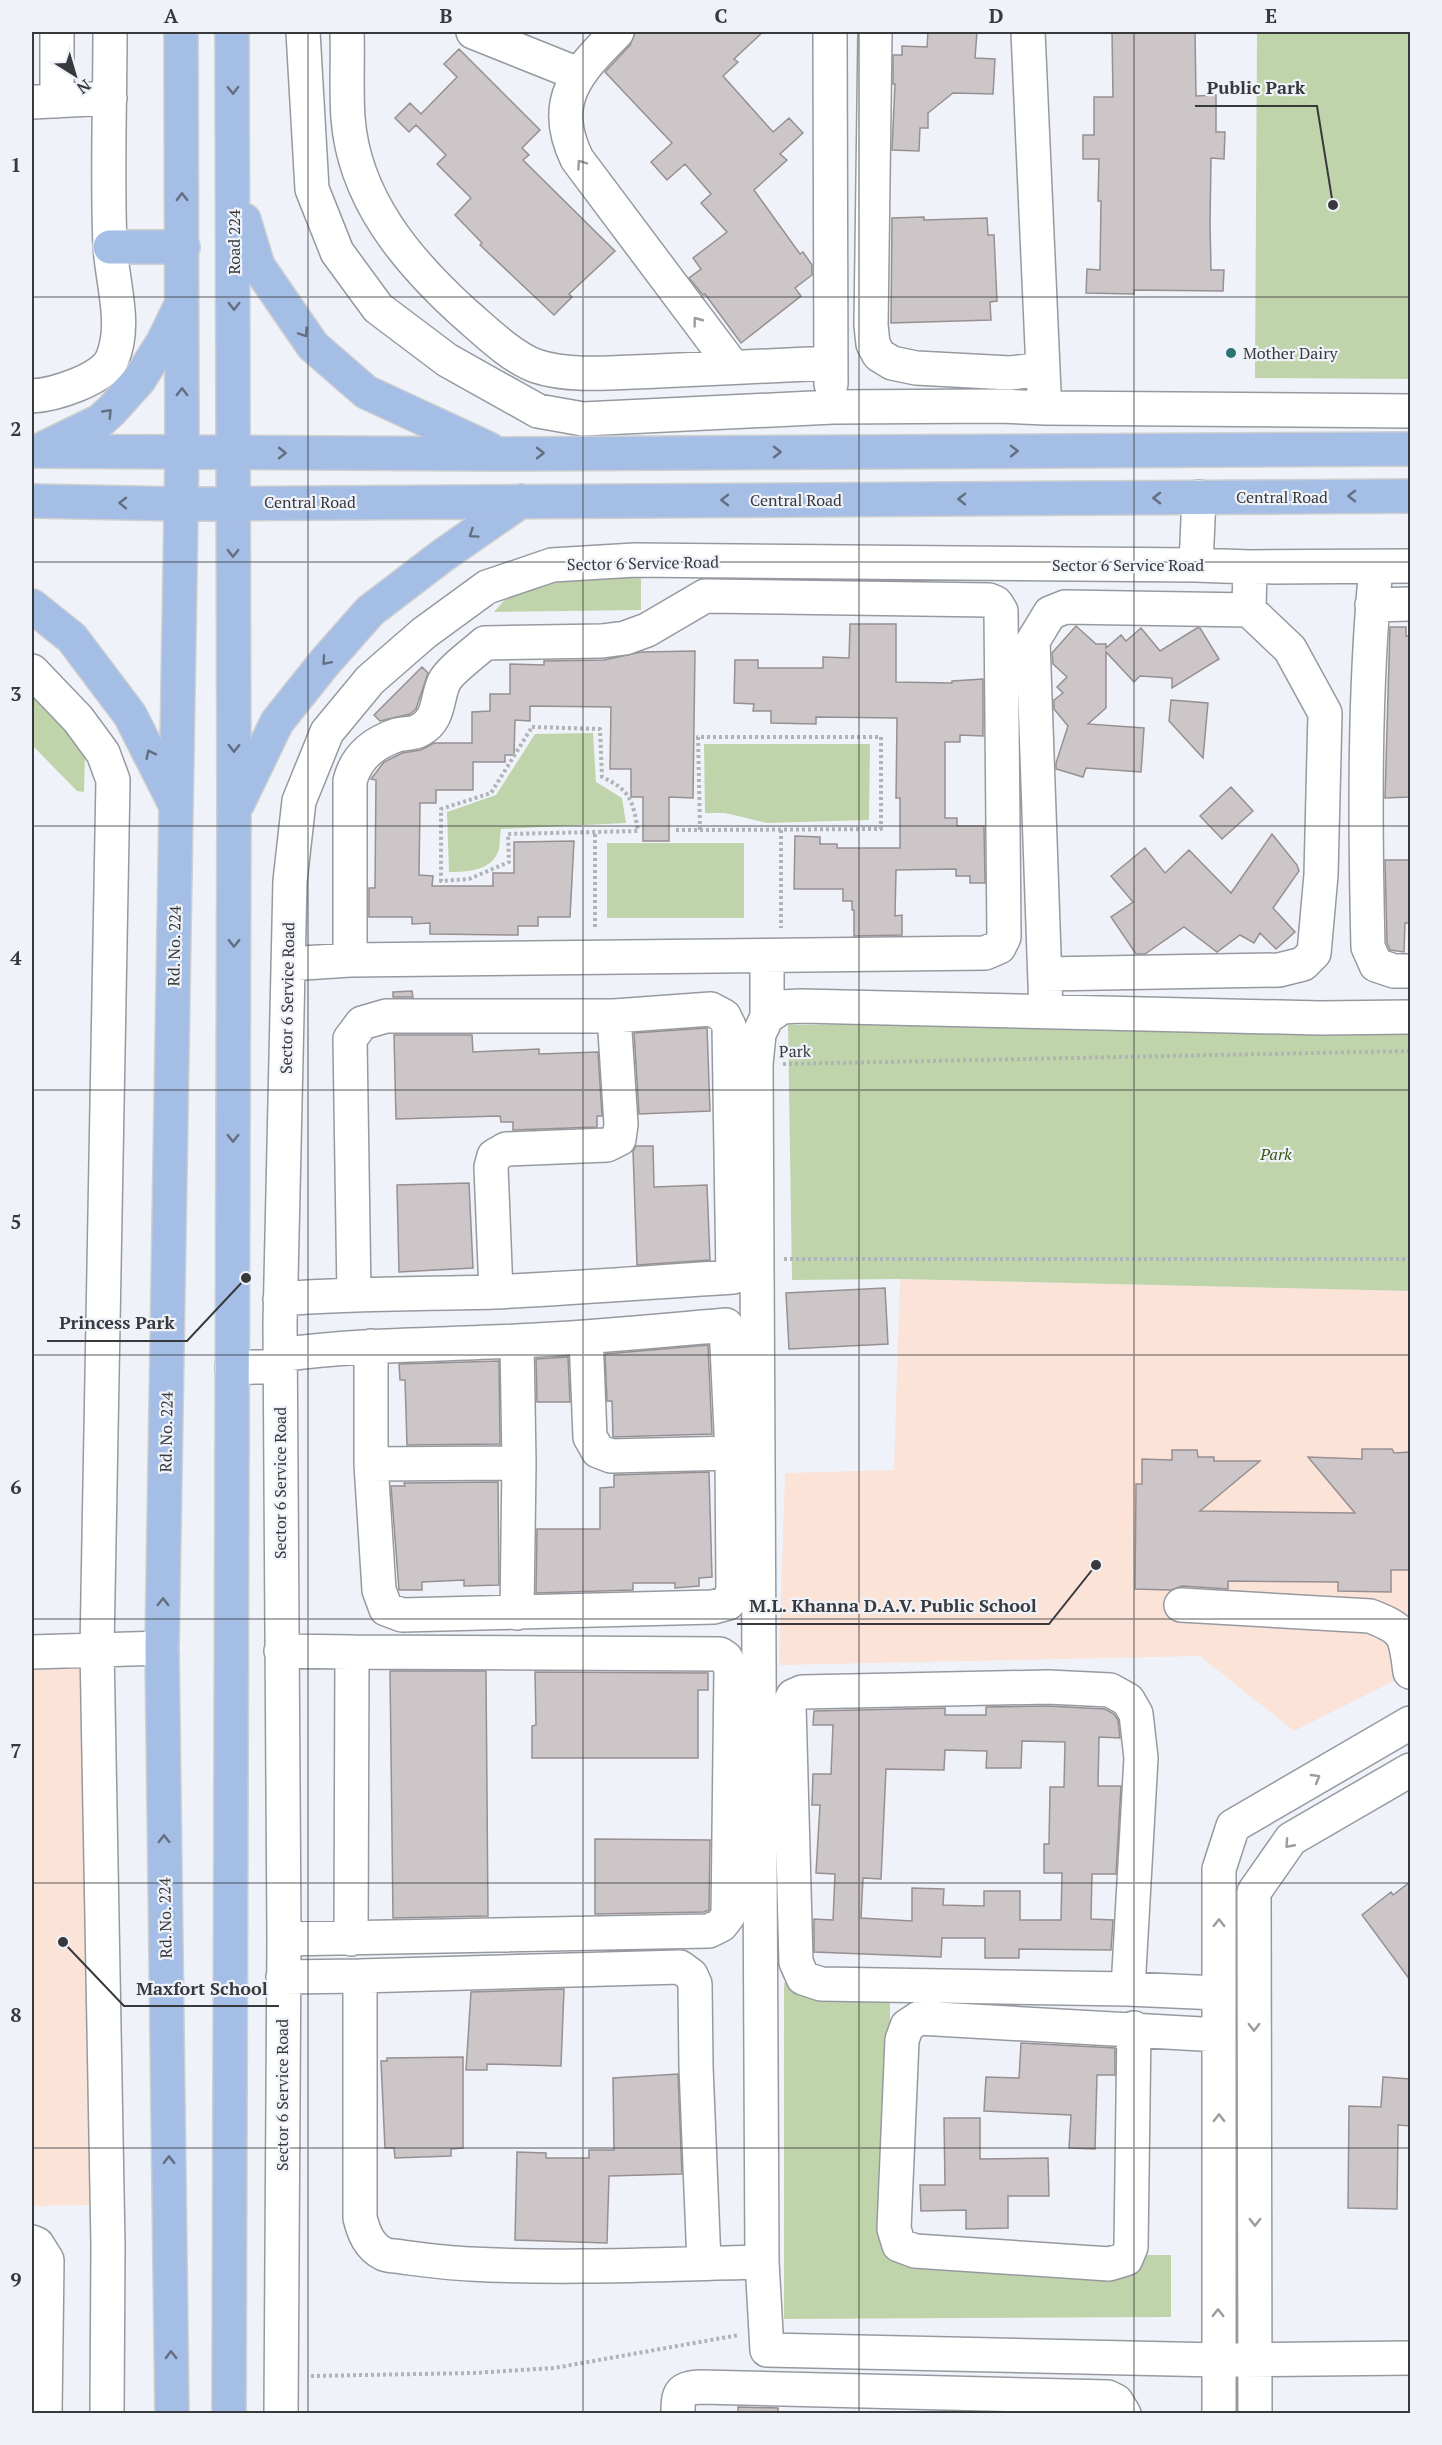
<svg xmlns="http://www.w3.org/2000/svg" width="1442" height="2445" font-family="'PT Serif',serif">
<rect width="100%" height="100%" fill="#eff3f9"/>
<path fill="#fbe3d8" d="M 900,1279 L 1410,1291 L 1410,1673 L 1294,1731 L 1200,1656 L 779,1665 L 785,1473 L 894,1470 Z
M 65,1659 L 91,1678 L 97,2205 L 32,2206 L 32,1660 Z"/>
<path fill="#c0d4ab" d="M 1257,32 L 1410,32 L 1410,379 L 1255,378 Z
M 641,570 L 641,610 L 494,612 L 530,571 Z
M 32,694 L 56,716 L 85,755 L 84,792 L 77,791 L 32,745 Z
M 593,733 L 596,782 L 622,798 L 626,823 L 501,829 C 500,835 500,842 499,849 C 493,871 467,872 449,872 L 447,812 L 496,795 L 535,734 Z
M 704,744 L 870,744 L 869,820 L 767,823 L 725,813 L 705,813 Z
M 607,843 L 744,843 L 744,918 L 607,918 Z
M 1410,1019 L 1410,1291 L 900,1279 L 792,1280 L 788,1025 Z
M 890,1982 L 890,2256 L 1171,2255 L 1171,2317 L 784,2319 L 784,1983 Z"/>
<path fill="#cdc6c8" stroke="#978f92" stroke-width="1.5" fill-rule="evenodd" d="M 635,32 L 763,32 L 734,59 L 738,62 L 723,76 L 773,132 L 789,118 L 803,133 L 780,154 L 787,160 L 754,190 L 800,254 L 803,252 L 812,265 L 812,275 L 795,288 L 801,296 L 741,343 L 705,294 L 703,295 L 689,278 L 701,269 L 693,258 L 727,232 L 701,203 L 711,194 L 685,164 L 667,180 L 651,162 L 672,143 L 605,72 L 630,45 Z
M 928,32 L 977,32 L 975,58 L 995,59 L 993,94 L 953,93 L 928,113 L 928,128 L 920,128 L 919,151 L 892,150 L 895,84 L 893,84 L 893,55 L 902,55 L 902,46 L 927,47 Z
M 1112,32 L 1195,32 L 1196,96 L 1216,95 L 1216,132 L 1225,132 L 1224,159 L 1211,158 L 1210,224 L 1211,270 L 1224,270 L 1223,291 L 1134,290 L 1134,294 L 1086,293 L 1087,269 L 1100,270 L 1101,201 L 1098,201 L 1099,159 L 1083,159 L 1083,135 L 1094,135 L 1094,97 L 1113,97 Z
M 459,49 L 540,130 L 522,148 L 529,155 L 523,160 L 615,251 L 569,294 L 572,297 L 554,315 L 480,245 L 482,243 L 455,215 L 471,198 L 437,164 L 446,155 L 416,125 L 409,132 L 395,118 L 410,103 L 421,114 L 457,77 L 444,64 Z
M 924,217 L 924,220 L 987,218 L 988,235 L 994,235 L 997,301 L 990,302 L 991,320 L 891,323 L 892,218 Z
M 850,624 L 896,624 L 896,682 L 952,683 L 952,681 L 983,679 L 983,736 L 960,735 L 960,742 L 945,742 L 945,818 L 957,818 L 957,826 L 984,826 L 985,883 L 970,883 L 970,876 L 956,876 L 956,869 L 896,870 L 895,916 L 902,915 L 902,935 L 854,936 L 854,910 L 852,910 L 852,901 L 843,901 L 843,889 L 794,889 L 795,836 L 820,837 L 820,844 L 837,844 L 837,848 L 900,848 L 900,798 L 896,798 L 897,718 L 816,717 L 816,724 L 771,723 L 771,711 L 753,711 L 754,704 L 734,703 L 735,660 L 758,660 L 758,668 L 823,668 L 823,657 L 849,658 Z
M 1076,626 L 1096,644 L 1106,644 L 1106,648 L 1121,635 L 1126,641 L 1141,628 L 1160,651 L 1197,628 L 1200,628 L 1219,659 L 1172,688 L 1172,678 L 1140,676 L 1134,682 L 1106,652 L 1106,708 L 1088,724 L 1144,728 L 1141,772 L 1086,768 L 1083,777 L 1056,769 L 1056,763 L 1068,726 L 1054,709 L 1054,700 L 1063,693 L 1057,687 L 1067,677 L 1053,664 L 1052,653 Z
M 1390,627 L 1406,627 L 1406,636 L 1410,636 L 1410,797 L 1385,798 Z
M 695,651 L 693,798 L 669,797 L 669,841 L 643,841 L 643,797 L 631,797 L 631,769 L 610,769 L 611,707 L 530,706 L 530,721 L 515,720 L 514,755 L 505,755 L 505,762 L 473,762 L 473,790 L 436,790 L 436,803 L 420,803 L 419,875 L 433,876 L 432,886 L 493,886 L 493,873 L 514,873 L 514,842 L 574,841 L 570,917 L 538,917 L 538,926 L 518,926 L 518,935 L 430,934 L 430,923 L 412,924 L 412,917 L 369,917 L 369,888 L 375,888 L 376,780 L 371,779 L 384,762 L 402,753 L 421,750 L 434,743 L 472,743 L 472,712 L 490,711 L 490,694 L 510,694 L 510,664 L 544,665 L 544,661 L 604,660 L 641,652 Z
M 422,667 L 428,673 L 416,709 L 410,714 L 380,721 L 374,715 Z
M 1171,700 L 1208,703 L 1203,758 L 1169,721 Z
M 1231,787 L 1253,811 L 1222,839 L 1200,816 Z
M 1272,834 L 1297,865 L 1299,871 L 1273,908 L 1295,932 L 1276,949 L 1260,933 L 1254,943 L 1240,935 L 1217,952 L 1184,927 L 1145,954 L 1136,954 L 1111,917 L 1133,902 L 1111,876 L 1145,848 L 1165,873 L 1189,850 L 1231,893 Z
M 1385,860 L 1410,860 L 1410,923 L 1405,923 L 1404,952 L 1390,950 L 1387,943 Z
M 412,991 L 413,997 L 393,997 L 393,992 Z
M 707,1028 L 710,1111 L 639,1114 L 634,1033 Z
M 394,1035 L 472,1035 L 473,1052 L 539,1049 L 539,1054 L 598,1052 L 602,1116 L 597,1116 L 597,1127 L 513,1130 L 513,1122 L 501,1122 L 500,1116 L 396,1119 Z
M 636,1146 L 653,1146 L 654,1187 L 707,1185 L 710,1260 L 637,1265 L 633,1151 Z
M 469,1183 L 473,1268 L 399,1272 L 397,1185 Z
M 885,1288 L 888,1344 L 789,1349 L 786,1293 Z
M 708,1345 L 712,1434 L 613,1437 L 612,1401 L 607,1401 L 605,1354 Z
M 568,1357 L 570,1402 L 537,1402 L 536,1359 Z
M 499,1361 L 500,1444 L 407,1445 L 405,1380 L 400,1380 L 399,1364 Z
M 1362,1449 L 1392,1449 L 1394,1453 L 1410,1452 L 1410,1570 L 1391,1570 L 1391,1592 L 1338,1591 L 1338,1582 L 1228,1581 L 1228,1589 L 1182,1586 L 1171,1590 L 1135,1589 L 1136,1484 L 1142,1484 L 1142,1459 L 1172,1460 L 1172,1450 L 1197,1450 L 1198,1457 L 1214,1457 L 1214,1461 L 1260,1461 L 1200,1511 L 1355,1513 L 1308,1457 L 1362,1459 Z
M 709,1472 L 712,1577 L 699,1578 L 699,1586 L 675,1588 L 675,1583 L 633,1583 L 633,1590 L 536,1593 L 537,1529 L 600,1529 L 600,1488 L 614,1487 L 614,1475 Z
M 498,1482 L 499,1585 L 464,1586 L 464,1580 L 422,1582 L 422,1590 L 399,1590 L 391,1486 L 405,1486 L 404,1483 Z
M 390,1671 L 486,1671 L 488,1916 L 393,1918 Z
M 535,1672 L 708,1673 L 708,1690 L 698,1690 L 698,1758 L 532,1758 L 532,1726 L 536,1725 Z
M 1048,1706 L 1105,1709 L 1114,1714 L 1118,1720 L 1120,1738 L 1099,1737 L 1098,1786 L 1121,1786 L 1116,1874 L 1092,1874 L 1091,1919 L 1113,1920 L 1111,1950 L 1019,1949 L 1019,1958 L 985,1958 L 985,1938 L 942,1938 L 941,1957 L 814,1952 L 814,1919 L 833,1920 L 835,1874 L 816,1873 L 820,1805 L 812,1805 L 813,1774 L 831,1774 L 833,1725 L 813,1725 L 814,1711 L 945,1708 L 945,1715 L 986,1715 L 986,1707 ZM 1022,1741 L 1065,1742 L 1064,1787 L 1050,1787 L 1049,1844 L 1044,1844 L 1044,1873 L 1062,1873 L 1061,1920 L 1020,1920 L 1020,1891 L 984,1891 L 984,1906 L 943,1905 L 944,1889 L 912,1888 L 912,1921 L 861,1918 L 863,1878 L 881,1879 L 886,1769 L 944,1770 L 945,1750 L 987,1751 L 986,1768 L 1021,1768 Z
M 595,1839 L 710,1840 L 709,1910 L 704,1912 L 595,1914 Z
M 1410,1882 L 1410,1980 L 1362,1915 L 1391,1892 L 1393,1895 Z
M 564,1989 L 561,2066 L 487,2064 L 487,2070 L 466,2070 L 471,1992 Z
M 1021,2043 L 1115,2048 L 1115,2075 L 1097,2075 L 1095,2149 L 1069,2148 L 1071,2115 L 984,2111 L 986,2077 L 1019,2078 Z
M 463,2057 L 463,2148 L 451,2149 L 451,2156 L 395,2158 L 394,2148 L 385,2148 L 381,2061 L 387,2061 L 387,2058 Z
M 678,2074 L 682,2174 L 609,2176 L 607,2243 L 515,2240 L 517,2152 L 546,2153 L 546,2158 L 589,2158 L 589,2150 L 614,2150 L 613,2078 Z
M 1383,2077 L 1410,2079 L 1410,2126 L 1398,2125 L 1397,2209 L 1348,2208 L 1349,2106 L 1381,2107 Z
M 944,2118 L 980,2118 L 980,2159 L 1048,2158 L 1049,2196 L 1008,2196 L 1008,2228 L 966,2229 L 966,2210 L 921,2211 L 920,2185 L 945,2185 Z
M 738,2407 L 778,2408 L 778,2414 L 738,2414 Z"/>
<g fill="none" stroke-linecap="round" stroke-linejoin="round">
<defs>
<path id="minor" d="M 57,32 L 57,101
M 303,32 L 312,189 L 337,252 L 378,308 L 447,360 L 538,411 L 583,419 L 833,407 L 998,406 L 1046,408 L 1410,411
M 347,32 C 348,60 346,89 348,118 C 354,198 406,260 463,312 C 483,329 511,357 536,366 C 571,378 620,372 658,371 C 715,368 773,366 830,363
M 473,32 L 578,74
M 617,32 C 577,72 549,101 577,159 L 733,367
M 830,32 L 831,384
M 875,32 L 871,325 L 873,344 L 879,355 L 892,363 L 916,368 L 1010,373 L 1043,369
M 1028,32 L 1044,392
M 32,102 L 110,98
M 32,396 C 53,395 103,380 112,359 C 127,325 112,282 110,246 C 107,175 110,103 110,32
M 1196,565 L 1199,497
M 1376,567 C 1364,693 1365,821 1368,947 L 1376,965 L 1394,971 L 1410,971
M 1372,605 L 1410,604
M 32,671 L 78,719 L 103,753 L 113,780 L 97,1648 L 108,2245 L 107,2414
M 767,957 L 767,1017 L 759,1034 L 756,1064 L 762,2262 L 767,2350 L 1218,2360 L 1410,2358
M 288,964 L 350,960 L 985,953 L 999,947 L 1004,937 L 1001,611 L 996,603 L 989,600 L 705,596 L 647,630 L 625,638 L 602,641 L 485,643 C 475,652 449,671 444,682 C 436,700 440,719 420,730 C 414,734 405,733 397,735 C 373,743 356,757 350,781 L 350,960
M 1045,974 L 1279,970 L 1303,964 L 1314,953 L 1321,875 L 1325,713 L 1290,649 L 1249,610
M 1046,1011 L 1033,641 L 1050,613 L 1065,607 L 1249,610 L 1250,567
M 767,1017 L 782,1007 L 801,1006 L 1320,1018 L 1410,1017
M 496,1292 L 491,1167 L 494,1156 L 506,1149 L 607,1145 L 619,1139 L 621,1124 L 614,1016
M 280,1299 C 352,1293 423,1294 495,1292 C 574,1288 654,1282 733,1277 L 729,1026 L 724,1016 L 711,1009 L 614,1016 L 386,1016 L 362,1023 L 350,1039 L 354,1295
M 586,1337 L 590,1437 L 598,1451 L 611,1456 L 732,1453
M 280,1355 C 359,1344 438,1345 517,1341 C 587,1338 657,1331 726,1325 L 732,1453 L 733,1590 L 728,1603 L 713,1607 L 402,1615 L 386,1609 L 379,1590 L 371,1464 L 371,1346
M 232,1368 L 279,1366
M 371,1464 L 519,1463
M 1181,1605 L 1370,1616 C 1407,1630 1405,1636 1410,1672
M 517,1613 L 519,1463 L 517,1341
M 281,1651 L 352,1652
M 32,1652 L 162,1648
M 284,1939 L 709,1931 L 721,1925 L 728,1916 L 731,1669 L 726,1658 L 720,1654 L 352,1652 L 351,1939
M 283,1977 L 360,1976
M 1128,1989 L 1141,1758 L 1136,1714 L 1128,1700 L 1110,1690 L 1048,1687 L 802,1692 L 793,1696 L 789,1705 L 796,1962 L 803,1978 L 821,1984 L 1128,1989 L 1218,1993
M 1134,2028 L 1131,2247 L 1126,2259 L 1109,2264 L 915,2251 L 899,2245 L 894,2229 L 902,2040 L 907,2026 L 919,2018 L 1219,2035
M 32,2242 L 37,2244 L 47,2260 L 45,2414
M 704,2263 L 696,2067 L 695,1984 L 691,1975 L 680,1967 L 360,1976 L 360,2218 C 364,2233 369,2247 384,2254 C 389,2256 397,2256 402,2257 C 425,2260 447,2263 470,2264 C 567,2269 665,2264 762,2262
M 281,2414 L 284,1939 L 280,1324 L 290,881 L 299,801 L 327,732 L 370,680 L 424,633 L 487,587 L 552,565 L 635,560 L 1196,565 L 1250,567 L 1410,566
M 678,2414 C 678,2393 679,2388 701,2387 L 1108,2397 L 1116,2401 L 1124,2414
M 1219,2414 L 1219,1869 L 1233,1826 L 1410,1723
M 1255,2414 L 1254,1892 L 1291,1839 L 1410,1770"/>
<path id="major" d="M 244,220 L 258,266 L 313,346 L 366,392 L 489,449
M 110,247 L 183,247
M 46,447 L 100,421 L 111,411 L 139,380 L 163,342 L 180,307
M 32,451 L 500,454 L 1410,449
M 32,501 L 181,504 L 1410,496
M 32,606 L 72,638 L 130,715 L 174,802
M 238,803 L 277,722 L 325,662 L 370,611 L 442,556 L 521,501
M 172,2414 L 162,1648 L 182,451 L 181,32
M 229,2414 L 234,811 L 232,32"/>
</defs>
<use href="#minor" stroke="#969aa0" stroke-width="36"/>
<use href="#major" stroke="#cfcfd0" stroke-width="36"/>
<path stroke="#b0b3b8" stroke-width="4" stroke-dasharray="3 3" stroke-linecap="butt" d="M 532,727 L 600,729 L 602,777 C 631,790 633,802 638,831 L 508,834 L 509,862 L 469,879 L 441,881 L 441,809 L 491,793 Z
M 676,830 L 700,830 L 881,829 L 881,737 L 698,737 L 700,830
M 781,830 L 781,928
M 595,927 L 595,832
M 783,1064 L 1410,1051
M 784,1259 L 1410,1259
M 311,2376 L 473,2373 L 554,2368 L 739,2335"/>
<use href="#minor" stroke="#fff" stroke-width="33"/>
<use href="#major" stroke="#a4bee5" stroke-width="33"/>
</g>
<defs><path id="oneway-chevron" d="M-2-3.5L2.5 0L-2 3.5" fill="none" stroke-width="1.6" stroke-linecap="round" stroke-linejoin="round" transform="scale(1.5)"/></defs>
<g stroke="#636e80">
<use href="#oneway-chevron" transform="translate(233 90) rotate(89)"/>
<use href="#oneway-chevron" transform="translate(182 197) rotate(-90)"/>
<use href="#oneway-chevron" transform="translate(234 306) rotate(90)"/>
<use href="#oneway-chevron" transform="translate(304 333) rotate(56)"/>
<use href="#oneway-chevron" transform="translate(182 392) rotate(-90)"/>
<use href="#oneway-chevron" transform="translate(108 413) rotate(-46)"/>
<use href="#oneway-chevron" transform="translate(1014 451)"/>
<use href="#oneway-chevron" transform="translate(777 452)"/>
<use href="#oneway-chevron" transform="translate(282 453)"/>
<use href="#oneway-chevron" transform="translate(540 453)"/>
<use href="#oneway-chevron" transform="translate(1352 496) rotate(180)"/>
<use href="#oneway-chevron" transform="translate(1157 498) rotate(180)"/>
<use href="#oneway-chevron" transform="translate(962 499) rotate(180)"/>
<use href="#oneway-chevron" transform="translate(725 500) rotate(180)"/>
<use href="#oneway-chevron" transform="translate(123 503) rotate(-179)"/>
<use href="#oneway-chevron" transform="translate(473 534) rotate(146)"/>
<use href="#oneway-chevron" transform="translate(233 553) rotate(90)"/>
<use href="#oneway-chevron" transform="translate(326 661) rotate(131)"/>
<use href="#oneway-chevron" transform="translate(234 748) rotate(90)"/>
<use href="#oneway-chevron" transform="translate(150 754) rotate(-117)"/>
<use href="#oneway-chevron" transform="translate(234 943) rotate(90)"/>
<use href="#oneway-chevron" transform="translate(233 1138) rotate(90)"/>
<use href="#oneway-chevron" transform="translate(163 1602) rotate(-89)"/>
<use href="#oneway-chevron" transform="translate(164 1839) rotate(-91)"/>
<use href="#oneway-chevron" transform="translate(169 2160) rotate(-91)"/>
<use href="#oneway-chevron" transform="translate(171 2355) rotate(-91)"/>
</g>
<g stroke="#9c9c9e">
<use href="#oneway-chevron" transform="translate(581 164) rotate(-125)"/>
<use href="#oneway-chevron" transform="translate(697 321) rotate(-127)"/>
<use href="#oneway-chevron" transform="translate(1316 1778) rotate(-30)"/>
<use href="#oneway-chevron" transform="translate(1289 1844) rotate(132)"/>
<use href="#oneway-chevron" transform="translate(1219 1923) rotate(-90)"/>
<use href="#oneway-chevron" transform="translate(1254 2027) rotate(90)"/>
<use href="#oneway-chevron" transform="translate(1219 2118) rotate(-90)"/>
<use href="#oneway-chevron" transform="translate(1255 2222) rotate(90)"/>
<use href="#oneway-chevron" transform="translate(1218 2313) rotate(-90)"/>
</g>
<path fill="none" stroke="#38393c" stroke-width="1.5" stroke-opacity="0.55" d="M 308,32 L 308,2414M 583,32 L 583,2414M 859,32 L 859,2414M 1134,32 L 1134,2414M 32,297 L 1410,297M 32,562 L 1410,562M 32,826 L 1410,826M 32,1090 L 1410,1090M 32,1355 L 1410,1355M 32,1619 L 1410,1619M 32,1883 L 1410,1883M 32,2148 L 1410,2148"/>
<circle fill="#2a7472" stroke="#eff3f9" stroke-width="2" cx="1231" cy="353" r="6"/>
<g text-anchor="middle" stroke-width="4.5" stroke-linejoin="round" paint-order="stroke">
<g font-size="16" fill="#38393c" stroke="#eff3f9">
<text transform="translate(234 242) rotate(-90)" y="6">Road 224</text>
<text x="1282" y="503">Central Road</text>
<text x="796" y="506">Central Road</text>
<text x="310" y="508">Central Road</text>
<text transform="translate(643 563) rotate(-1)" y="6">Sector 6 Service Road</text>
<text x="1128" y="571">Sector 6 Service Road</text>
<text transform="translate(174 946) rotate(-89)" y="6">Rd. No. 224</text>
<text transform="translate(287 998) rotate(-89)" y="6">Sector 6 Service Road</text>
<text transform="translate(795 1051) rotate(-1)" y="6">Park</text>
<text transform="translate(166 1432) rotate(-89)" y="6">Rd. No. 224</text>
<text transform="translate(280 1483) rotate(-90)" y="6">Sector 6 Service Road</text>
<text transform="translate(165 1918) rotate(-91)" y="6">Rd. No. 224</text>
<text transform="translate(282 2095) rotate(-90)" y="6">Sector 6 Service Road</text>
</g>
<g font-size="16" fill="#38393c" stroke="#eff3f9" text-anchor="start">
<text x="1243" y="359">Mother Dairy</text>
</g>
<g font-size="16" font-style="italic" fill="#3c5716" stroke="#eff3f9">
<text x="1276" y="1160">Park</text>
</g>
</g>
<path fill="none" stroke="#38393c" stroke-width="2" d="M1333 205L1317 106H1195M246 1278L187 1341H47M1096 1565L1049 1624H737M63 1942L124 2006H279"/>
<g fill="#38393c" stroke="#eff3f9" stroke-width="2">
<circle cx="1333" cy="205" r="6"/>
<circle cx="246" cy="1278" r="6"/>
<circle cx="1096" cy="1565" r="6"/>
<circle cx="63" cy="1942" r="6"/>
</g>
<g font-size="18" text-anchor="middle" font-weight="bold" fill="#38393c" stroke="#eff3f9" stroke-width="4.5" stroke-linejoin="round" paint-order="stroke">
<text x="1256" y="94">Public Park</text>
<text x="117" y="1329">Princess Park</text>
<text x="893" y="1612">M.L. Khanna D.A.V. Public School</text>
<text x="202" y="1995">Maxfort School</text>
</g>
<rect width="1442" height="2445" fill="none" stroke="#eff3f9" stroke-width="66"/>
<g transform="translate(75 75) rotate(143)" stroke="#eff3f9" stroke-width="4.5" paint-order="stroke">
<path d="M0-4.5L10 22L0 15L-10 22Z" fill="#38393c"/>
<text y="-9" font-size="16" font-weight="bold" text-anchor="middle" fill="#38393c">N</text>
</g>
<rect x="33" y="33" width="1376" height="2379" fill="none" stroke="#38393c" stroke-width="2"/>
<g font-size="20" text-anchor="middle" font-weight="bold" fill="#38393c">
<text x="171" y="23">A</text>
<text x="446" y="23">B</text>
<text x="721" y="23">C</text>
<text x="996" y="23">D</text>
<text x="1271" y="23">E</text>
<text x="16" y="172">1</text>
<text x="16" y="436">2</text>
<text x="16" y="701">3</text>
<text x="16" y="965">4</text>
<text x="16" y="1229">5</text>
<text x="16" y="1494">6</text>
<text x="16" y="1758">7</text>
<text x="16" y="2022">8</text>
<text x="16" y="2287">9</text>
</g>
</svg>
